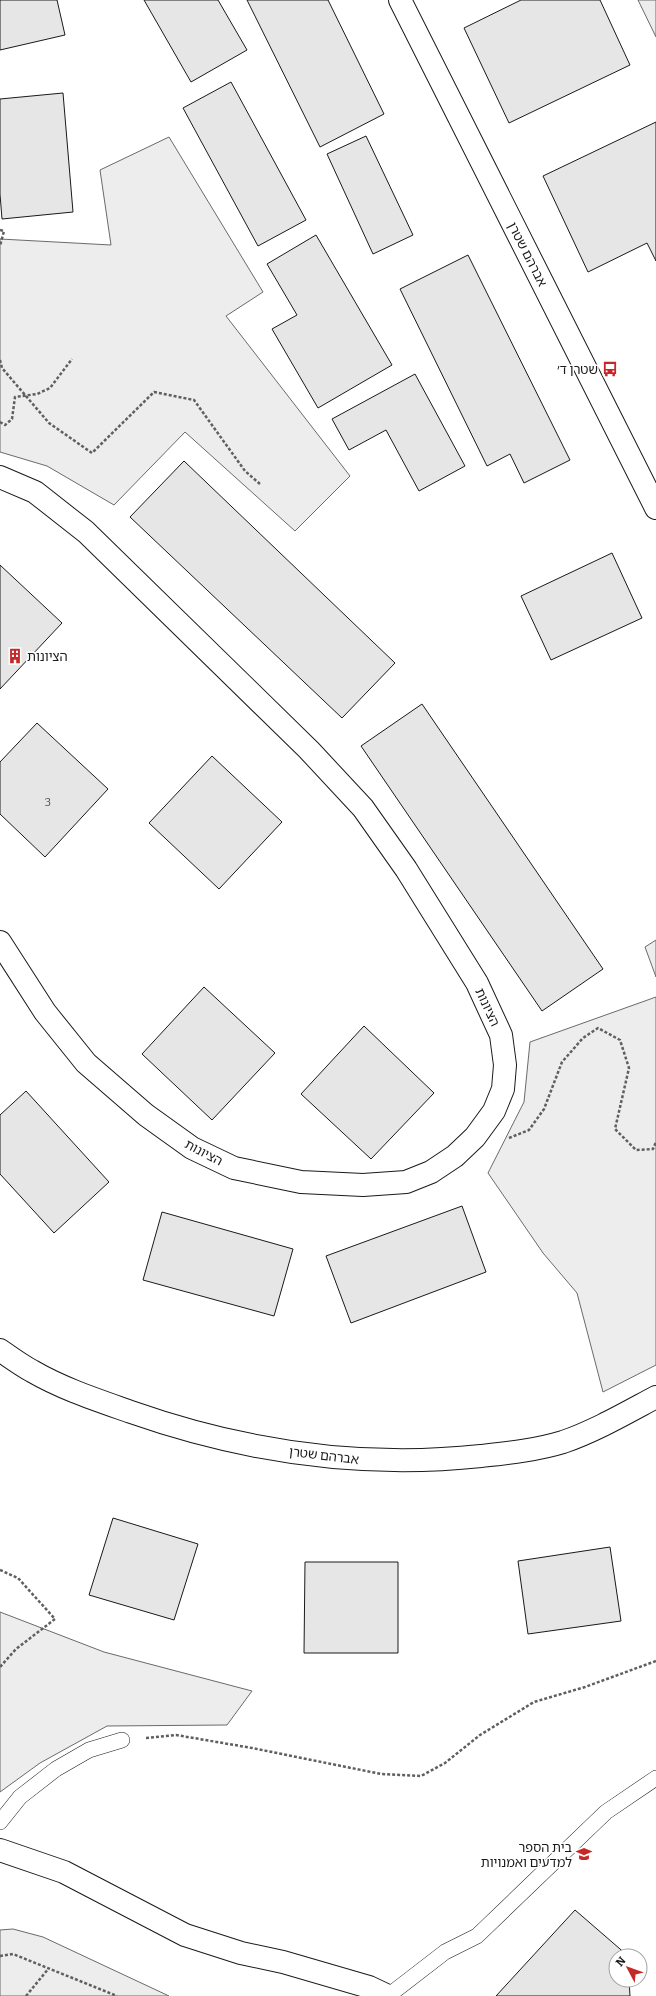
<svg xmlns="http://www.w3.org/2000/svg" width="656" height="1996" font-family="Bitter,'Noto Sans Hebrew',serif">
<rect width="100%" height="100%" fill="#fff"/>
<path fill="#ededed" stroke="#6a6a6a" d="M 638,0 L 656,0 L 656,37 Z
M 169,137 L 263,292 L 226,316 L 350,476 L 295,531 L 185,432 L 114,505 L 47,466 L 0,452 L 0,239 L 111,245 L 100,170 Z
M 656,940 L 656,977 L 645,947 Z
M 656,997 L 656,1365 L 603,1392 L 577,1293 L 543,1253 L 488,1173 L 524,1102 L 530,1042 Z
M 0,1612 L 104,1652 L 252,1691 L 227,1725 L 107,1726 L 40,1763 L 0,1792 Z
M 13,1929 L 43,1937 L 169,1996 L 0,1996 L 0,1930 Z"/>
<path fill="#e6e6e6" stroke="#1a1a1a" d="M 0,0 L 57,0 L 65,35 L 0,50 Z
M 144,0 L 218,0 L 247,50 L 191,82 Z
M 247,0 L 328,0 L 384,114 L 320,147 Z
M 600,0 L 630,65 L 509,123 L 464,28 L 521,0 Z
M 231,82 L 306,220 L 258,246 L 183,108 Z
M 63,93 L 73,212 L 2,219 L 0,194 L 0,99 Z
M 656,122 L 656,261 L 647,243 L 588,272 L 543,176 Z
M 366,136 L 413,235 L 373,254 L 327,154 Z
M 316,235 L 392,365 L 318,408 L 272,329 L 297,315 L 267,264 Z
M 468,255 L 570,460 L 524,483 L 510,454 L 487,466 L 400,289 Z
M 415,374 L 465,466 L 419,491 L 386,430 L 349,450 L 332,419 Z
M 184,461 L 395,663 L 342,718 L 130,517 Z
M 612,553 L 642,618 L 551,660 L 521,596 Z
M 0,565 L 62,623 L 0,689 Z
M 422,704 L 603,969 L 542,1011 L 361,746 Z
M 37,723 L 108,789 L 45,857 L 0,814 L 0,762 Z
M 212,756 L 282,822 L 219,889 L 149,823 Z
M 204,987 L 275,1053 L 212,1120 L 142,1054 Z
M 364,1026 L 434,1093 L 371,1159 L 301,1094 Z
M 26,1091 L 109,1182 L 54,1233 L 0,1174 L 0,1115 Z
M 462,1206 L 486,1272 L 351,1323 L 326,1256 Z
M 162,1212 L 293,1249 L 274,1316 L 143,1280 Z
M 113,1518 L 198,1544 L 174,1620 L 89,1595 Z
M 610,1547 L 621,1621 L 528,1634 L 518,1561 Z
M 305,1562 L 398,1562 L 398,1653 L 304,1653 Z
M 575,1910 L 627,1955 L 616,1956 L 616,1980 L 629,1980 L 630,1996 L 496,1996 Z"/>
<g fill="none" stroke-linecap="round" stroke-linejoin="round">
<defs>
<path id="lane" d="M 0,1822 L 20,1797 L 56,1769 L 89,1750 L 122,1740
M 388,1996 L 445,1952 L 477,1936 L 606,1812 L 656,1778"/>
<path id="street" d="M 400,0 L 656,508
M 0,477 L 35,492 L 86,532 L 309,750 L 363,808 L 406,869 L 477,983 L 501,1035 L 505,1065 L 503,1089 L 494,1111 L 475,1137 L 455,1156 L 431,1172 L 406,1182 L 363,1185 L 301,1182 L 234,1168 L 192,1148 L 146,1115 L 86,1063 L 45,1012 L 0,942
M 0,1350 C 10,1357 21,1365 32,1371 C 63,1389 97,1400 131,1412 C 245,1452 360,1469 481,1456 C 508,1453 537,1450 563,1442 C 595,1431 626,1413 656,1397
M 0,1850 L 64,1872 L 185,1935 L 241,1953 L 283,1962 L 369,1987 L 388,1996"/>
</defs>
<use href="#lane" stroke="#1a1a1a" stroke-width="16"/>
<use href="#street" stroke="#1a1a1a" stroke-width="24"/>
<path stroke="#5f5f5f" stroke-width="2.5" stroke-dasharray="3 2" stroke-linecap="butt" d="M 0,230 L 4,231 L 0,246
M 0,360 L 2,368 L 49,423 L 92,453 L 154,392 L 194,400 L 245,471 L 260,484
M 0,422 L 5,425 L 12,419 L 15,397 L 37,394 L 50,388 L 72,359
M 509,1138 L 529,1130 L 544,1109 L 562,1062 L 583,1038 L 598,1028 L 620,1040 L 629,1068 L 615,1129 L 636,1150 L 653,1149 L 656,1142
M 0,1570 L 18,1578 L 55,1619 L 16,1649 L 0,1667
M 146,1738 L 176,1735 L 252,1748 L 381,1774 L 421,1776 L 445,1763 L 480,1735 L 534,1702 L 585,1687 L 656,1661
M 0,1956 L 13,1954 L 117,1996
M 26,1996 L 49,1968"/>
<use href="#lane" stroke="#fff" stroke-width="15"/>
<use href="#street" stroke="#fff" stroke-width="22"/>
</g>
<defs>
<symbol id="bus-bare" viewBox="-9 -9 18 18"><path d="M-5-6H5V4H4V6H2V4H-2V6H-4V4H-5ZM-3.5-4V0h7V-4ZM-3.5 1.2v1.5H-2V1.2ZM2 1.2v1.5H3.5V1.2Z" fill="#c62828" stroke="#fff" stroke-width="2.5" paint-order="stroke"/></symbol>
<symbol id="building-bare" viewBox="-9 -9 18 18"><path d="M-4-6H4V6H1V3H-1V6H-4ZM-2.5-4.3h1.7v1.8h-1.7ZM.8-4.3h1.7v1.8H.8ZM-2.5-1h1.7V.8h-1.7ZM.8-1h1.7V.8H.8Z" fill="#c62828" stroke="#fff" stroke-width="2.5" paint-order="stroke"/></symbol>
<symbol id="school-bare" viewBox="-9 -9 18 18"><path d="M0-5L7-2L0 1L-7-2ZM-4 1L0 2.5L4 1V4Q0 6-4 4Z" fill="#c62828" stroke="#fff" stroke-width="2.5" paint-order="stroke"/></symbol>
</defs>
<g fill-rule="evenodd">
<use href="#bus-bare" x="599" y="358" width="22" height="22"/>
<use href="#building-bare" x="4" y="645" width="22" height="22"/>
<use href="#school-bare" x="573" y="1843" width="22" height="22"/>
</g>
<g text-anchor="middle" stroke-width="3" stroke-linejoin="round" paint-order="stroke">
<g font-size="11" fill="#4d4d4d">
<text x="48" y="806">3</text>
</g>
<g font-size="13" fill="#1a1a1a" stroke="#fff">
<text transform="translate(528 254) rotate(63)" y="5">אברהם שטרן</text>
<text transform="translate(488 1007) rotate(65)" y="5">הציונות</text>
<text transform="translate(204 1152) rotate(28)" y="5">הציונות</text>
<text transform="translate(324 1455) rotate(7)" y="5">אברהם שטרן</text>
</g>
<g font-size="13" fill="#1a1a1a" stroke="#fff" text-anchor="end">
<text x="598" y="374">שטרן ד׳</text>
<text x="27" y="661" text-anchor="start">הציונות</text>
<text x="572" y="1852">בית הספר<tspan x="572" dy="15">למדעים ואמנויות</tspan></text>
</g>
</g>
<g transform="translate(628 1968) rotate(311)"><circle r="19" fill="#ffffff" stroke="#a3a3a3"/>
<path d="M0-3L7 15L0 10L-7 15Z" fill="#c62828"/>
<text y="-6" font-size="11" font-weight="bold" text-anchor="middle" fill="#1a1a1a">N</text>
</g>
</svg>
